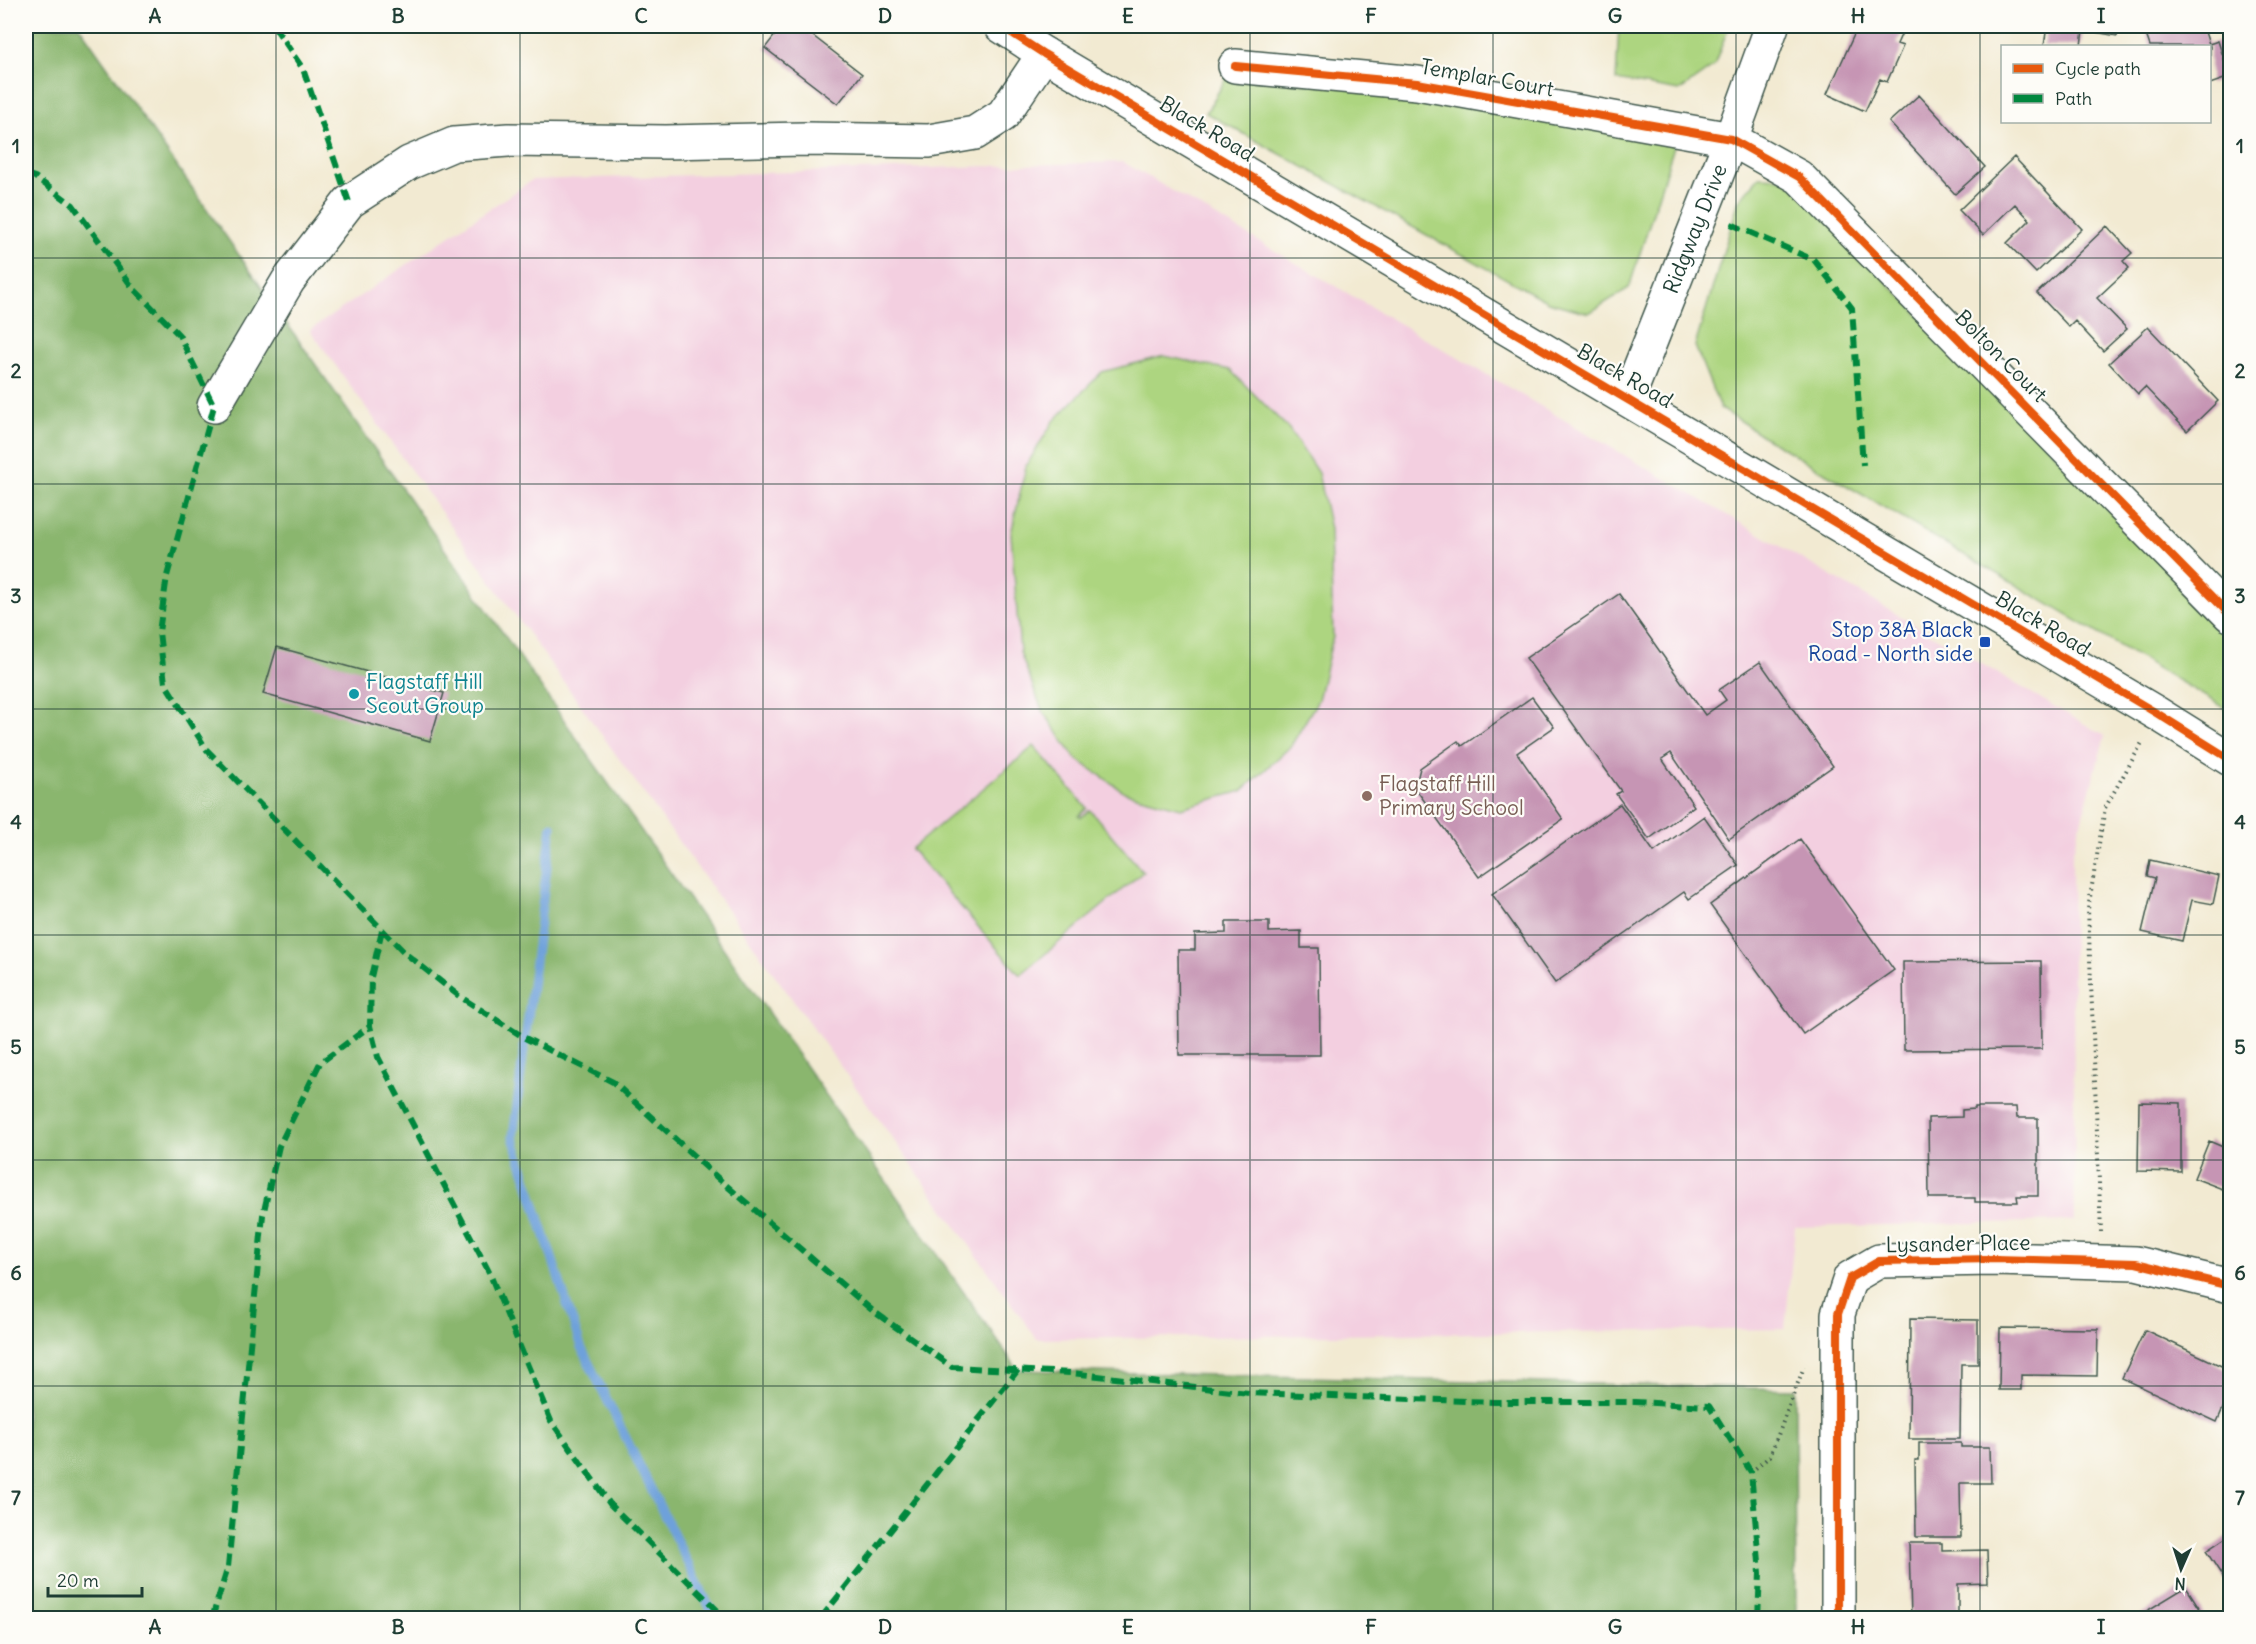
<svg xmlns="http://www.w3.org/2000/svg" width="2256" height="1644" font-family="Delius,sans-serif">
<rect width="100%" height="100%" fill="#fdfcf7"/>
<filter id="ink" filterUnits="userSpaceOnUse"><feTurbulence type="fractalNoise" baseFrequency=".0167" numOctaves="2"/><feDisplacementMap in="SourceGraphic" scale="12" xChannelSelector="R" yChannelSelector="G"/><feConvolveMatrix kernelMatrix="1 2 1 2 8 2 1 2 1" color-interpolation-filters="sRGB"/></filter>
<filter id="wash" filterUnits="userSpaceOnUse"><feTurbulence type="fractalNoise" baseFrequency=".008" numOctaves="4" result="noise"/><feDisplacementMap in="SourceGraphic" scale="24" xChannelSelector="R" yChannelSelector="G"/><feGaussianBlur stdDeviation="1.35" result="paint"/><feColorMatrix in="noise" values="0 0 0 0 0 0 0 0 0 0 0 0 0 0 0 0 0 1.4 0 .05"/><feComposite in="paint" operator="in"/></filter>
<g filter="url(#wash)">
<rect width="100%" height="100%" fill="#f2ead2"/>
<path fill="#f3cfe0" d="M 1123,162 L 2105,736 L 2072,855 L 2075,1221 L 1795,1227 L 1785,1329 L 1037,1339 L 310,330 L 532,180 Z"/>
<path fill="#add580" stroke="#66895a" stroke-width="1.5" d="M 1619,26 L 1729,26 L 1714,66 L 1679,91 L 1616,80 Z
M 1227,77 L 1414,92 L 1676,140 L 1629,288 L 1589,313 L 1548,302 L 1206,113 Z
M 1759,177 L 1785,178 L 2230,633 L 2230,711 L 1766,438 L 1720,408 L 1695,346 L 1739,200 Z
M 1164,356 L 1230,370 L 1289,429 L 1318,473 L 1330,529 L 1333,637 L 1318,700 L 1291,746 L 1242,791 L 1181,808 L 1126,793 L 1075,758 L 1042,710 L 1020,652 L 1011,534 L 1026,466 L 1053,422 L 1102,372 Z
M 1034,746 L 1087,808 L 1079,816 L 1081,817 L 1090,810 L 1143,872 L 1020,975 L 911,849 Z"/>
<path fill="#8ab66e" stroke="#547a51" stroke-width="1.5" d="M 26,26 L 79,26 L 1018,1370 L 1795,1389 L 1796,1618 L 26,1618 Z"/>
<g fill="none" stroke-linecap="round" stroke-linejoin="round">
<path stroke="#6ea1da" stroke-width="9" d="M 552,826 L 513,1137 L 581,1347 L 715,1618"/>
</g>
<g id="blocks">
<path fill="#c695b4" d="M 782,26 L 800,26 L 862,74 L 838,104 L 765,48 Z
M 1858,26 L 1905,26 L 1897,44 L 1903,46 L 1887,82 L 1880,79 L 1865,111 L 1827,94 Z
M 2047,26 L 2119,26 L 2117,36 L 2083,30 L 2081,46 L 2044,46 Z
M 2143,26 L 2203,26 L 2209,44 L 2218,41 L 2230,77 L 2210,84 L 2210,46 L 2150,46 Z
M 1919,95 L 1985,167 L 1955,194 L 1889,122 Z
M 2014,157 L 2082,229 L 2036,273 L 2007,243 L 2030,220 L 2015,204 L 1983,235 L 1959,210 Z
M 2107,226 L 2132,253 L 2123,261 L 2129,268 L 2097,298 L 2127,329 L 2103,351 L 2075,321 L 2069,327 L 2037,293 Z
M 2148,327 L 2218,401 L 2187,431 L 2145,387 L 2138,394 L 2109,363 Z
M 1619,594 L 1705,715 L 1726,700 L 1719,690 L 1760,662 L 1833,766 L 1729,839 L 1671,753 L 1662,759 L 1694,806 L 1649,839 L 1616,794 L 1621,791 L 1526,658 Z
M 277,647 L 444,693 L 430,741 L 263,694 Z
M 1532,697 L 1554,727 L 1517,753 L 1563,819 L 1479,877 L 1415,788 L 1420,768 L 1458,741 L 1462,746 Z
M 1620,804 L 1654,852 L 1704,816 L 1738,865 L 1689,899 L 1684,892 L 1555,983 L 1492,894 Z
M 1800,839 L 1894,970 L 1803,1034 L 1710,905 Z
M 2150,860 L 2219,876 L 2213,904 L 2192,900 L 2182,941 L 2142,932 L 2155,878 L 2147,876 Z
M 1226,922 L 1269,922 L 1269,932 L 1301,931 L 1301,948 L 1319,948 L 1320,1055 L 1179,1055 L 1178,950 L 1195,950 L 1195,934 L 1226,933 Z
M 2041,961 L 2042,1049 L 1904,1050 L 1903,962 Z
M 2139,1102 L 2181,1103 L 2181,1172 L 2138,1171 Z
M 1975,1107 L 2016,1107 L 2017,1118 L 2038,1118 L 2038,1196 L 2017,1196 L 2018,1202 L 1975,1202 L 1975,1198 L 1929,1198 L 1928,1118 L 1962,1117 L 1962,1110 L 1975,1109 Z
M 2209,1141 L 2230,1150 L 2230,1192 L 2194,1178 Z
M 1910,1319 L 1978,1320 L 1978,1364 L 1961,1364 L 1960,1439 L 1909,1439 Z
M 2000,1328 L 2098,1329 L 2097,1376 L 2021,1375 L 2021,1390 L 1999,1390 Z
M 2145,1330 L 2230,1370 L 2230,1392 L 2217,1422 L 2122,1378 Z
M 1919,1443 L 1961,1443 L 1961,1447 L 1990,1447 L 1991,1483 L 1960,1483 L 1961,1537 L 1916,1537 L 1915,1460 L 1919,1460 Z
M 2230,1535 L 2230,1588 L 2206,1551 Z
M 1909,1543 L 1942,1543 L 1942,1551 L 1987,1550 L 1988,1583 L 1958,1584 L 1958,1618 L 1911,1618 Z
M 2186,1587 L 2206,1618 L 2135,1618 Z"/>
</g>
</g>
<g filter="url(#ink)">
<use href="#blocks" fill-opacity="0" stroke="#3f574c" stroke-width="1.5"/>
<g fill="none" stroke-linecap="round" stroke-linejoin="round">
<defs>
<g id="minor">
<path d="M 1235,66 L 1417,83 L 1731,139 L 1799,177 L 2230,615"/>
<path id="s1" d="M 1628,398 L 1731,139 L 1772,26"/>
<path d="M 214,406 L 288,281 L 349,202 L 409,163 L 454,144 L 508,140 L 666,142 L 805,139 L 929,141 L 975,133 L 1003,115 L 1044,54"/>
<path d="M 1838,1618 L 1838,1314 L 1850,1278 L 1879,1261 L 1995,1259 L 2136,1263 L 2230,1286"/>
</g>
<path id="major" d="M 1001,26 L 1044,54 L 2158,714 L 2230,759"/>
</defs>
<use href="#minor" stroke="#3f574c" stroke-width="36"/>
<use href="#major" stroke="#3f574c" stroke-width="36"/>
<path stroke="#3f574c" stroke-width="4" stroke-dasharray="1.5 4.5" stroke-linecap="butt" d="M 2101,1232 L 2088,909 L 2105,808 L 2143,741
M 1751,1472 L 1770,1456 L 1804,1367"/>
<use href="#minor" stroke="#fff" stroke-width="33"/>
<use href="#major" stroke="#fff" stroke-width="33"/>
<path stroke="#00873e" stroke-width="6" stroke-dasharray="12 6" stroke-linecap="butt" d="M 274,26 L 303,69 L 349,202
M 26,174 L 35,177 L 73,205 L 133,288 L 179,335 L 214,406 L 167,576 L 159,632 L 165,683 L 207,750 L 406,954 L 459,996 L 525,1038 L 613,1082 L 720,1180 L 873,1311 L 952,1367 L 1071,1373 L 1249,1393 L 1494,1402 L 1635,1402 L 1709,1406 L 1751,1472 L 1760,1573 L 1758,1618
M 1731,224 L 1814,260 L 1852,308 L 1863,465
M 382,930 L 371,977 L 370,1026 L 378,1057 L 489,1272 L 551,1421 L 610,1504 L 725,1618
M 212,1618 L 228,1567 L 263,1215 L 279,1146 L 320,1063 L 370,1026
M 821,1618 L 1018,1370"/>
<defs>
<path id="cycleway" d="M 1001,26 L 1044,54 L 2158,714 L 2230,759
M 1235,66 L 1417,83 L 1731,139 L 1799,177 L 2230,615
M 1838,1618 L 1838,1314 L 1850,1278 L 1879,1261 L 1995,1259 L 2136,1263 L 2230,1286"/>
</defs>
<use href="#cycleway" stroke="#fdfcf7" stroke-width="11"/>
<use href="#cycleway" stroke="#e8590c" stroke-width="8"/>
</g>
</g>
<path fill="none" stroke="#1f3d34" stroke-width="1.5" stroke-opacity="0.55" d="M 276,26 L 276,1618M 520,26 L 520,1618M 763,26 L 763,1618M 1006,26 L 1006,1618M 1250,26 L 1250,1618M 1493,26 L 1493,1618M 1736,26 L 1736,1618M 1980,26 L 1980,1618M 26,258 L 2230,258M 26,484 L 2230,484M 26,709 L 2230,709M 26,935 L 2230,935M 26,1160 L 2230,1160M 26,1386 L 2230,1386"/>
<rect fill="#1a4fb4" stroke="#fdfcf7" stroke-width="2" x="1979" y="636" width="12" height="12" rx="3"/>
<circle fill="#0f9aa8" stroke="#fdfcf7" stroke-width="2" cx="354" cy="694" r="6"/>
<circle fill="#8d6e63" stroke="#fdfcf7" stroke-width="2" cx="1367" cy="796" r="6"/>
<g text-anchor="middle" stroke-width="4.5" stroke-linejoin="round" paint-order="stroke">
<g font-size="21" fill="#1f3d34" stroke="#fdfcf7">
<text transform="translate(1487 78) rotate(10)" y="7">Templar Court</text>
<text transform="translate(1207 129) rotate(31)" y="7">Black Road</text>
<text dy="7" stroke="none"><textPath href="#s1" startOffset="182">Ridgway Drive</textPath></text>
<text transform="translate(2001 356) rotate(45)" y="7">Bolton Court</text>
<text transform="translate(1625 376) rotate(30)" y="7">Black Road</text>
<text transform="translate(2043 624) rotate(31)" y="7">Black Road</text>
<text transform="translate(1958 1244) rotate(-1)" y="7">Lysander Place</text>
</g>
<g font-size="21" fill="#164399" stroke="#fdfcf7" text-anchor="end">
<text x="1973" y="637">Stop 38A Black<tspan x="1973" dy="24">Road - North side</tspan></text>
</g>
<g font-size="21" fill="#0d838f" stroke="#fdfcf7" text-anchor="start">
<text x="366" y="689">Flagstaff Hill<tspan x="366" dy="24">Scout Group</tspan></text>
</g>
<g font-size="21" fill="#785e54" stroke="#fdfcf7" text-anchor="start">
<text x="1379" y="791">Flagstaff Hill<tspan x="1379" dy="24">Primary School</tspan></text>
</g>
</g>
<rect width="2256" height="1644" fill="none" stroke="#fdfcf7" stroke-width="66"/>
<rect x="2001" y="45" width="210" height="78" fill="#fdfcf7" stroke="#a4b0a9" stroke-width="1.5"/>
<rect x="2013" y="64" width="30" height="9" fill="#e8590c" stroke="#a4b0a9" stroke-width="1.5"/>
<text x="2055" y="75" font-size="18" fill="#1f3d34">Cycle path</text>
<rect x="2013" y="94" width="30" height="9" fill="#00873e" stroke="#a4b0a9" stroke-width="1.5"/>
<text x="2055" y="105" font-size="18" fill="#1f3d34">Path</text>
<g transform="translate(2181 1569) rotate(183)" stroke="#fdfcf7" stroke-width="4.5" paint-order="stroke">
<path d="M0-4.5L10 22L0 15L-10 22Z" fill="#1f3d34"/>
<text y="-9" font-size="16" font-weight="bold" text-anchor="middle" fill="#1f3d34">N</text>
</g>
<path d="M48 1587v9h94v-9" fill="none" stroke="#1f3d34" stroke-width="3"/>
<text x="57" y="1587" font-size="18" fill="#1f3d34" stroke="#fdfcf7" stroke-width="4.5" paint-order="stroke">20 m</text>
<rect x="33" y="33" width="2190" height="1578" fill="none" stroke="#1f3d34" stroke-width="2"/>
<g font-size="20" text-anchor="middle" font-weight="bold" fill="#1f3d34">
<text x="155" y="23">A</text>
<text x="398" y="23">B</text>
<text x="641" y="23">C</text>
<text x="885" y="23">D</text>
<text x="1128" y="23">E</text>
<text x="1371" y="23">F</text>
<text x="1615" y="23">G</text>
<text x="1858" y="23">H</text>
<text x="2101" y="23">I</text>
<text x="16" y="153">1</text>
<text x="2240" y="153">1</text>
<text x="16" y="378">2</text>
<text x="2240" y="378">2</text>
<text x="16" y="603">3</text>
<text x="2240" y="603">3</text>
<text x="16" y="829">4</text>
<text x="2240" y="829">4</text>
<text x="16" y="1054">5</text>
<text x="2240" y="1054">5</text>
<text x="16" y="1280">6</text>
<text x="2240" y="1280">6</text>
<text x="16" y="1505">7</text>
<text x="2240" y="1505">7</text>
<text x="155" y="1634">A</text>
<text x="398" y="1634">B</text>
<text x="641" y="1634">C</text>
<text x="885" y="1634">D</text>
<text x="1128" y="1634">E</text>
<text x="1371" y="1634">F</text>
<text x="1615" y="1634">G</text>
<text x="1858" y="1634">H</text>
<text x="2101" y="1634">I</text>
</g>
</svg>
